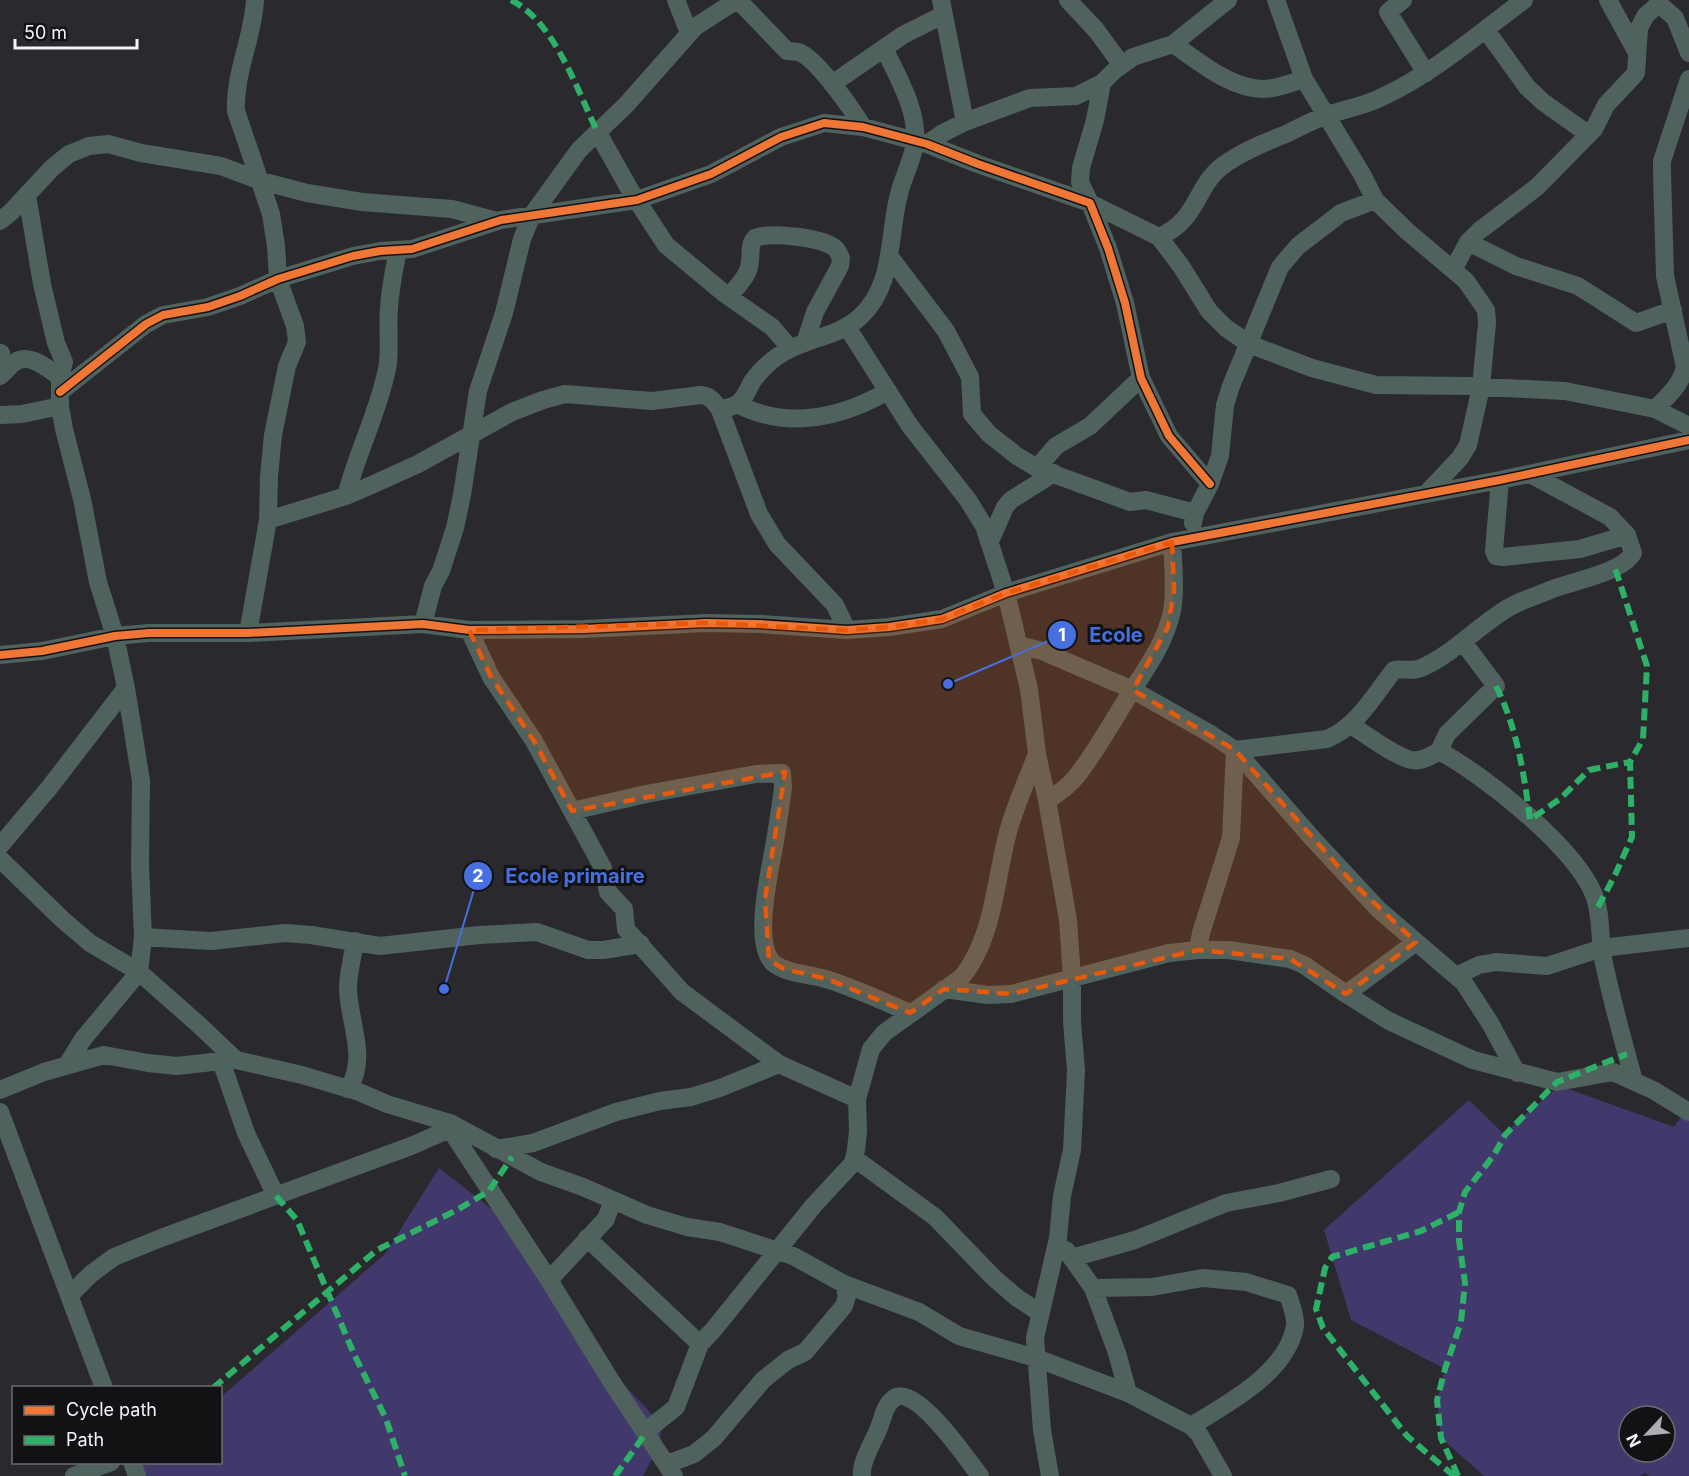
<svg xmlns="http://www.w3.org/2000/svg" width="1689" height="1476" font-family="Inter,sans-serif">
<rect width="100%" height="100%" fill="#2a2a2e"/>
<path fill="#41386c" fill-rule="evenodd" d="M 1560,1086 L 1674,1127 L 1689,1105 L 1689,1476 L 1649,1476 L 1645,1473 L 1640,1476 L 1484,1476 L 1441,1438 L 1437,1400 L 1445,1369 L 1351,1320 L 1324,1230 L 1469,1100 L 1505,1135 L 1517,1121 ZM 1629,1416 L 1665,1416 L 1665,1452 L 1629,1452 Z
M 439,1168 L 520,1231 L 600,1359 L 662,1425 L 659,1446 L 643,1476 L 143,1476 L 137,1463 L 220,1462 L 221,1397 L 385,1254 Z"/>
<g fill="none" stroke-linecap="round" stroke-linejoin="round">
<path stroke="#50625d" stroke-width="18" d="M 676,0 L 689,33
M 738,0 L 787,51 C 792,52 797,51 801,53 C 819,62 852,109 863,127
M 941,0 L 965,122
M 1068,0 L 1096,30 L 1121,64
M 1276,0 L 1304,79 L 1363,176 L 1375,200 L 1407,231 L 1466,281 L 1486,310 L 1487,323 L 1481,387 L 1468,445 L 1460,458 L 1426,494
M 1403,0 L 1388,12 L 1426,73
M 1608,0 L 1637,53
M 1658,0 L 1659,4 L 1675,18 L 1689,53
M 1486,30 L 1527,87 L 1543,102 L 1588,134
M 1173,44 L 1228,0
M 1102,83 L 1095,120 L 1081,168 L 1080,182 L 1090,203 L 1159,237 L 1181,266 L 1209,311 L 1226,328 L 1249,344 L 1312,368 L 1376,385 L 1468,386 L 1565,391 L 1655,409 C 1668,396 1681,385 1685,367 L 1665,276 L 1662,172 L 1662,161 L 1689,79
M 832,84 L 903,35 L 943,15
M 598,133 L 630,190 L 666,245 L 725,294 L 772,327 L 790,348
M 927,144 L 943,133 L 965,122 L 1030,98 L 1076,96 L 1102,83 L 1115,70 L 1133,57 L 1173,44 C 1199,61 1230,89 1263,89 C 1277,89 1291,83 1304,79
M 27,195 L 42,284 L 56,343 L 64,362 L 60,377 L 60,406 L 64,429 L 82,499 L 98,582 L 115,636 L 126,688 L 141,781 L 140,865 L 143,937 L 139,972 L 83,1039 L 67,1065
M 0,221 L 11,212 L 52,168 L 69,154 L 89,146 L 108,144 L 141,153 L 221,166 L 261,181 L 307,193 L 362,202 L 452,209 L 497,221
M 1159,237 C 1201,219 1194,183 1228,162 C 1246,150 1266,142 1286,134 C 1300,127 1313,120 1328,115 C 1345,109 1364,106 1380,98 C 1434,73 1477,35 1524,0
M 1468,242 L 1516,266 L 1578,286 L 1636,323 L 1673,310
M 890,257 L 946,331 L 970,377 L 972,414 L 989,434 L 1017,456 L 1037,468 L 1130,502 L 1146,500 L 1195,513
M 1453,270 L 1468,242 L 1479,231 L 1537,187 L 1594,129 L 1606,105 L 1636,73 L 1639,28 L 1646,15 L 1659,4
M 729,297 C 735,288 747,278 749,267 C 752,257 748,245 755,238 C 771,232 823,237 836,249 C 838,252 840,255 841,258 L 840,266 L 815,312 L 805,343
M 847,327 L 910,426 L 968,500 L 984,526 L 1006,593 L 1029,689 L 1037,754 L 1047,800 L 1068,920 L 1072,978 L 1072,1022 L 1076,1070 L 1072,1150 L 1062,1196 L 1058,1238 L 1035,1338 L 1042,1430 L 1050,1476
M 0,354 L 1,353
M 0,376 C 5,372 10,365 15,362 C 30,352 48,369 60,377
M 60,392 L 146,324 L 163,315 L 208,307 L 240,296 L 278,279 L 353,256 L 380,251 L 412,249 L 501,220 L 637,200 L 711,174 L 781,137 L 824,123 L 863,127 L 927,144 L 978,164 L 1090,203 L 1108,248 L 1125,303 L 1141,378 L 1169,436 L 1210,484
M 737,404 C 787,430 841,418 888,391
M 1655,409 L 1689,426
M 720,410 L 759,514 L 777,544 L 835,605 L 847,630
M 0,415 L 22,414 L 60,406
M 1037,468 L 1056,446 L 1090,426 L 1141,378
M 1500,480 L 1494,551 L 1496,556 L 1503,557 L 1580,549 L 1627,535
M 346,496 C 357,453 378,413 387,369 C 391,349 387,329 389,309 C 390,289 394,270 398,250
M 268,520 L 346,496 L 376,483 L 418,464 L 512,412 L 543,400 L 565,394 L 652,401 L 701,395 C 711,396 715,403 720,410 C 725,408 733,407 737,404 C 745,399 748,389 752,382 C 759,372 768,363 778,356 C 803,338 837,338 860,317 C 895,285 888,235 899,194 C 903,177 913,160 915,142 C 918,110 897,76 884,48
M 1193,523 L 1195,513 L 1210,484 L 1220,456 L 1225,405 L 1231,386 L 1280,267 L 1298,246 L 1341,213 L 1375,200
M 990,541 L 1005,507 L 1011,500 L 1054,473
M 423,624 L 433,586 L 441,571 L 455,528 L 462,495 L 478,391 L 504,313 L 522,239 L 532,215 L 579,150 L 626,105 L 695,27 L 737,0
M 469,630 L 491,677 L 534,741 L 603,868 L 608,892 L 624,909 L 626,929 L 682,992 L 779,1064 L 857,1099
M 248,633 L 268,520 L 269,476 L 273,435 L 287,366 L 297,342 L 295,326 L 278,279 L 276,246 L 271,214 L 236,111 C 234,74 253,38 255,0
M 1019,645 L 1042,651 L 1133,690 L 1209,733 L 1235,750 L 1313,839 L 1378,909 L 1464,983 L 1490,1023 L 1517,1073
M 0,655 L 42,651 L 115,636 L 149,633 L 248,633 L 423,624 L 469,630 L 584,629 L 706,623 L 760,624 L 847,630 L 889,627 L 942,619 L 1006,593 L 1172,542 L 1500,480 L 1689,440
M 1351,725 C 1365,734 1396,757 1412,760 C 1421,762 1431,756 1439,751 C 1484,775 1575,847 1594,895 C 1602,915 1599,937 1603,958 C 1611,999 1623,1040 1634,1081
M 1439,751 L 1447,734 L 1496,686 L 1463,642
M 1047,800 C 1058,794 1068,787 1076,777 C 1095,753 1110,726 1126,700 C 1144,672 1165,644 1172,611 C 1176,588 1173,565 1172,542
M 572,811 L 646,794 L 756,774 L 782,773 L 783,787 C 781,805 778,823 775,841 C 771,867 750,949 776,965 C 791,975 812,974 829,980 C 857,989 883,1001 910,1013
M 0,846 L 49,788 L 126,688
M 0,859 L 63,920 L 90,943 L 139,972 L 198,1024 L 236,1060 L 302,1075 L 359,1092 L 387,1104 L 450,1123 L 541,1172 L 583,1187 L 647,1215 L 687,1227 L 720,1232 L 793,1256 L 844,1284 L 919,1312 L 959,1336 L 1036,1358 L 1128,1393 L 1191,1426 L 1199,1434 L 1223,1476
M 143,937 L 211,941 L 285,933 L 311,935 L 380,946 L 479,935 L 537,932 L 588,950 L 603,950 L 641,944
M 1198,950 L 1201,933 L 1231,838 L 1235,750 L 1327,739 C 1357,727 1375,694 1394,670 C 1403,668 1412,672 1421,668 C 1453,654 1478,626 1508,608 C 1521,600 1537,596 1550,590 C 1572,581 1622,573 1633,553 L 1627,535 L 1610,517 L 1530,474
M 1456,976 L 1479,965 L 1496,962 L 1547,966 L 1602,948 L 1689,938
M 944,989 L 988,995 L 1011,994 L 1169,953 L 1198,950 L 1229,950 L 1290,959 L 1304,965 L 1346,994 L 1389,1021 L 1473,1060 L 1557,1082 L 1613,1072 L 1653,1090 L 1689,1112
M 1346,994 L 1416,942
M 348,1089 C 369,1058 348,1020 348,988 C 348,973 353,956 355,941
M 0,1090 L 44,1072 L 104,1055 L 148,1063 L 177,1066 L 221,1061 L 246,1133 L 276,1196
M 0,1112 L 104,1388
M 450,1123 L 450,1129 L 549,1280 L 611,1381 L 674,1476
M 496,1149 L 533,1143 L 616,1112 L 660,1101 L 691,1097 L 720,1088 L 779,1064
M 854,1158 L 935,1217 L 994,1278 L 1016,1297 L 1040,1313
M 587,1238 L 700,1344
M 1066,1250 L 1093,1288 L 1117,1353 L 1128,1393
M 1072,1258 L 1135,1240 L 1226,1203 L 1279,1193 L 1331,1179
M 549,1280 L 606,1219 L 613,1200
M 1093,1288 L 1152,1287 L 1203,1278 L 1246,1282 L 1288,1295 C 1291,1304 1296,1316 1295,1326 C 1287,1373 1228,1403 1191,1426
M 70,1295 L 91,1274 L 114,1257 L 161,1238 L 411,1146 L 450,1129
M 646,1433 L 651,1427 L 676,1407 L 700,1344 L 714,1329 L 814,1205 L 853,1163 L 856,1150 L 858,1131 L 857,1099 L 871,1049 L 884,1033 L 962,977 C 994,937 995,881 1008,832 C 1015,806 1027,780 1037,754
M 132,1462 L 137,1476
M 667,1464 L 694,1454 L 714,1438 L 763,1380 L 788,1360 L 805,1352 L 844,1306 L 847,1296 L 844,1284
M 74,1476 L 111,1462
M 862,1476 C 860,1461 875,1440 880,1425 C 883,1416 886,1402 896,1397 C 918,1387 968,1460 980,1476"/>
<path stroke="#2db169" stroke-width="6" stroke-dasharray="12 6" stroke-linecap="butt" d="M 511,0 C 555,22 577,90 598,133
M 1496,686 C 1517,728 1524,773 1530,820 L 1561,798 L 1589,770 L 1630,762
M 1598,907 L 1615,875 L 1632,837 L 1630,762 L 1643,739 L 1647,666 L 1615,568
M 276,1196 L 297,1220 L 354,1354 L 386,1419 L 405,1476
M 213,1388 L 377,1250 L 457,1210 L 489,1191 L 512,1157
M 615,1476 L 646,1433
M 1454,1476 L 1407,1436 L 1323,1328 L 1316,1309 L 1325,1268 L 1332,1257 L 1421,1231 L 1459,1212
M 1458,1476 L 1441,1438 L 1437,1400 L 1445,1369 L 1461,1322 L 1465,1283 L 1459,1240 L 1459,1212 L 1465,1192 L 1494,1155 L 1505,1135 L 1557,1082 L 1627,1054"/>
<defs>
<path id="cycleway" d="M 60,392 L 146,324 L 163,315 L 208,307 L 240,296 L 278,279 L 353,256 L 380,251 L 412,249 L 501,220 L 637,200 L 711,174 L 781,137 L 824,123 L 863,127 L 927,144 L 978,164 L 1090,203 L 1108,248 L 1125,303 L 1141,378 L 1169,436 L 1210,484
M 0,655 L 42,651 L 115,636 L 149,633 L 248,633 L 423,624 L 469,630 L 584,629 L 706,623 L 760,624 L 847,630 L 889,627 L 942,619 L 1006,593 L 1172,542 L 1500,480 L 1689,440"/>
</defs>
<use href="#cycleway" stroke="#121215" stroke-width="11"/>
<use href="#cycleway" stroke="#f07635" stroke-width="8"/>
</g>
<path fill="#e8590c" fill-opacity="0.2" stroke="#e8590c" stroke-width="4.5" stroke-dasharray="12 8" stroke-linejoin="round" d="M 1172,542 L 1174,590 L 1168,627 L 1133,690 L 1235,750 L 1354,884 L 1416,942 L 1346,994 L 1290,959 L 1198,950 L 1011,994 L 944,989 L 910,1013 L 827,979 L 784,969 L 769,960 L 765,899 L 785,772 L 572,811 L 534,741 L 491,677 L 469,630 L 706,623 L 847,630 L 889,627 L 942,619 L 1006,593 Z"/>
<path fill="none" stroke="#486fdf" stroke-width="2" d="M948 684L1062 635M444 989L478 876"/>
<g fill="#486fdf" stroke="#121215" stroke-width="2">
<circle cx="948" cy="684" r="6"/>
<circle cx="444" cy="989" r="6"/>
<circle cx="1062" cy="635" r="15"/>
<circle cx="478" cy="876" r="15"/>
</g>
<g font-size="18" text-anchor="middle" font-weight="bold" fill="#fff">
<text x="1062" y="641">1</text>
<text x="478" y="882">2</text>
</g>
<g font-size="20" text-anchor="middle" font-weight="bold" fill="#486fdf" stroke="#121215" stroke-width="6" stroke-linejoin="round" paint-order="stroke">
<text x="1116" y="642">Ecole</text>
<text x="575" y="883">Ecole primaire</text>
</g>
<rect x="12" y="1386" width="210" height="78" fill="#121215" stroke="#6d6c70" stroke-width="1.5"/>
<rect x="24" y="1406" width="30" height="9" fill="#f07635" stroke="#6d6c70" stroke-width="1.5"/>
<text x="66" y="1416" font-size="18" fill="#f5f4f9">Cycle path</text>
<rect x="24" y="1436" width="30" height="9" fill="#2db169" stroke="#6d6c70" stroke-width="1.5"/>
<text x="66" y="1446" font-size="18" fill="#f5f4f9">Path</text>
<g transform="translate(1647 1434) rotate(244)"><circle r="28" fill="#121215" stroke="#6d6c70" stroke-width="1.5"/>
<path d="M0-4.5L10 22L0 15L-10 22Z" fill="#aeadb2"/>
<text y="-9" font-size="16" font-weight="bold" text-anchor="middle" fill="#f5f4f9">N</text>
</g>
<path d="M15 39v9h122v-9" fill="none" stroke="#f5f4f9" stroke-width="3"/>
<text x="24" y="39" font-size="18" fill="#f5f4f9" stroke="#121215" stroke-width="4.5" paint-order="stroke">50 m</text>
</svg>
